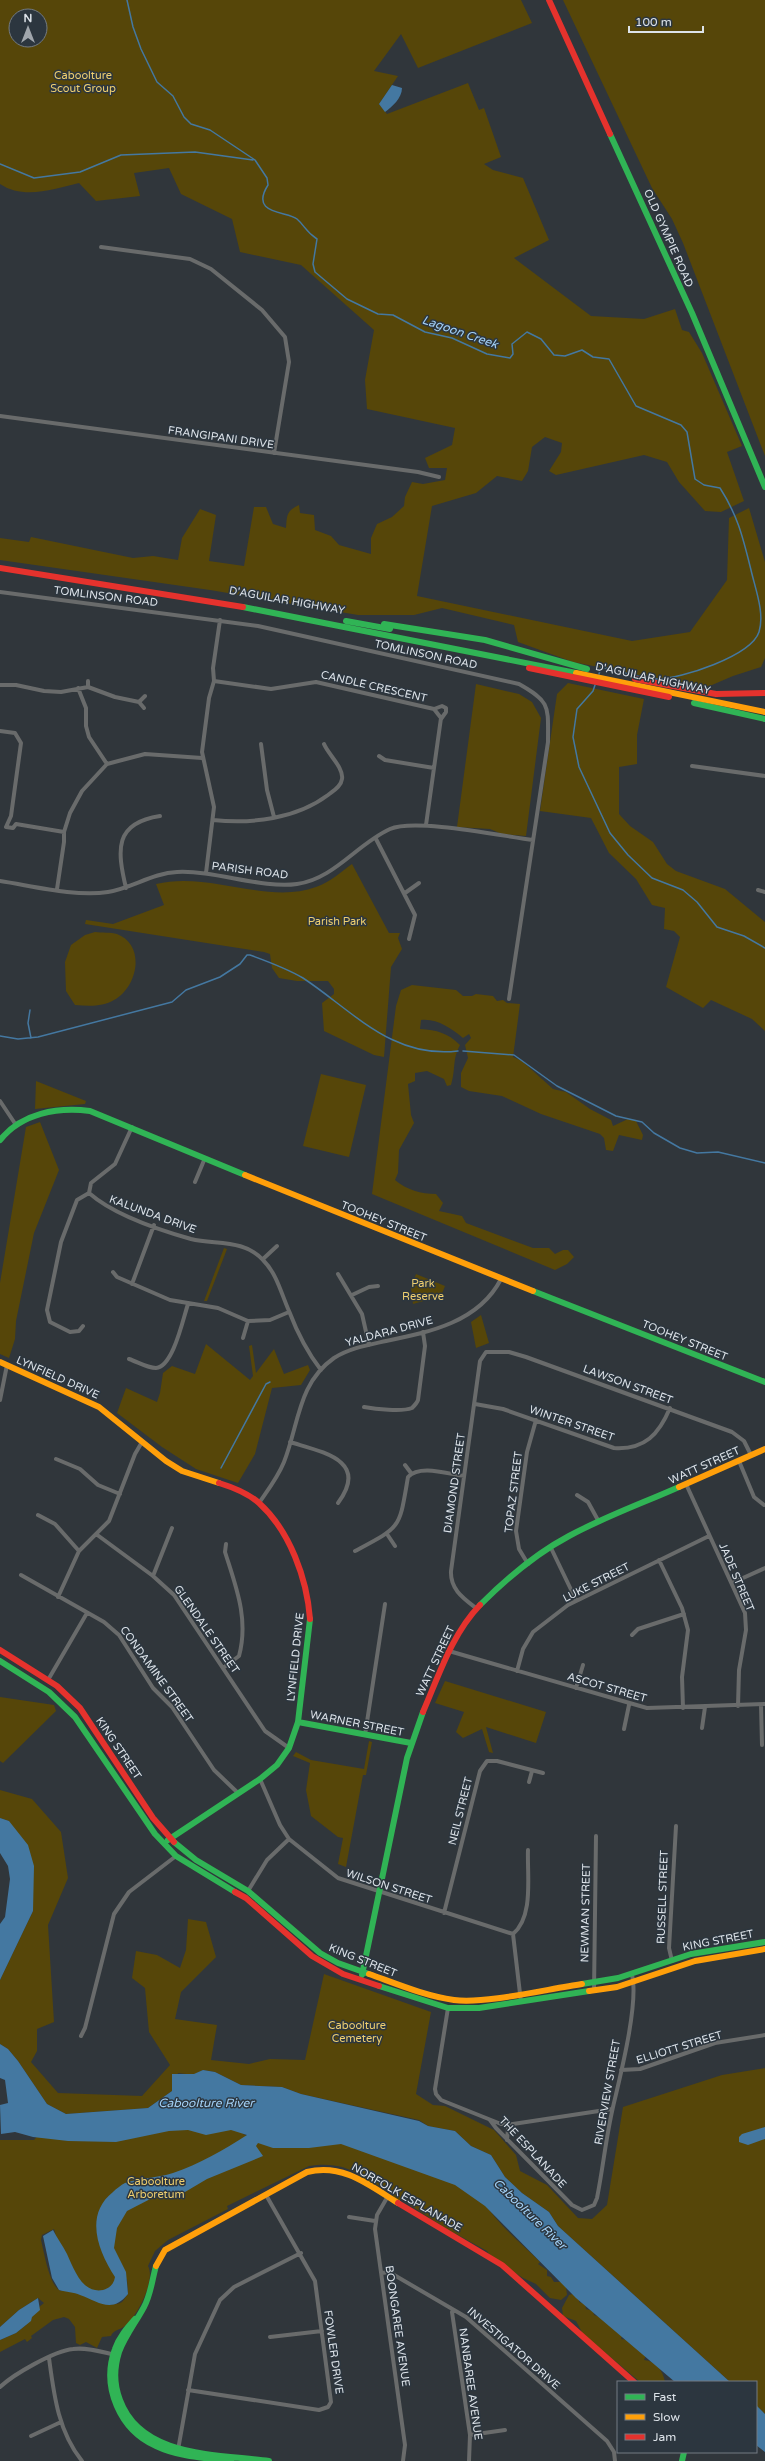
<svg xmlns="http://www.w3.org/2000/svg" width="765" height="2461" font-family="'Varela Round',sans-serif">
<rect width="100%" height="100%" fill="#30363b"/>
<path fill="#564609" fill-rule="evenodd" d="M 0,0 L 521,0 L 532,23 L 418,68 L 401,34 L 374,71 L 398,76 L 379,104 L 387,114 L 468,83 L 479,110 L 484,108 L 501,157 L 484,164 L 493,170 L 523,178 L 549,240 L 514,258 L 591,316 L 644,319 L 675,309 L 682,330 L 689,332 L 702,353 L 742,446 L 727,452 L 744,501 L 721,512 L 705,511 L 679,482 L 667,462 L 644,455 L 556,475 L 549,471 L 561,452 L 562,443 L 545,437 L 532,447 L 528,471 L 522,481 L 497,476 L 476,493 L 432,506 L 417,596 L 632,641 L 690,632 L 727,580 L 729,518 L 749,508 L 765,562 L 765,658 L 761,667 L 733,676 L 705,688 L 573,662 L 518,642 L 514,625 L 442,608 L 414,615 L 358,615 L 210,590 L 0,560 L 0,538 L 29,542 L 31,537 L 133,558 L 153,556 L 178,560 L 182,538 L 200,509 L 216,515 L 209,561 L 244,566 L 254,507 L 266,507 L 273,524 L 286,528 C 287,516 286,511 299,505 L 300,513 L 314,515 L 315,530 L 331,536 L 339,545 L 371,554 L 371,538 L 377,524 L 392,517 L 404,506 L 405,497 L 412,482 L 423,484 L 445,480 L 447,468 L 429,468 L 425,458 L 452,445 L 455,428 L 367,409 L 365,380 L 374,330 L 301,265 L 240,252 L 232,219 L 181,194 L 169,168 L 134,173 L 140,196 L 96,201 L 79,183 C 54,189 24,200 0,184 ZM 16,16 L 40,16 L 40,40 L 16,40 Z
M 563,0 L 765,0 L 765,456 L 683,243 L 672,219 L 652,188 Z
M 568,683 L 644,699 L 637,735 L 637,764 L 619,767 L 619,814 L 630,826 L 653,842 L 667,864 L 676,871 L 725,889 L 765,922 L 765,1031 L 752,1019 L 711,1000 L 703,1008 L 666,987 L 680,937 L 674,931 L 664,929 L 665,908 L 652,905 L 636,879 L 609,853 L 591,818 L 540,811 L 557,694 Z
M 476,684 L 519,694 L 532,702 L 541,718 L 526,836 L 502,834 L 490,829 L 457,827 Z
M 352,864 L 389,933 L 400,933 L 398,938 L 402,949 L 391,967 L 384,1057 L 374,1055 L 324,1031 L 322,1003 L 334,994 L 334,989 L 328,981 L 297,981 L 279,978 L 272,968 L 270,954 L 264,952 L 85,924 L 86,920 L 113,924 L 164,905 L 156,884 C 210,871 267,905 316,887 C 330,882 341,872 352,864 Z
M 95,932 C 102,933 111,932 117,934 C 146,945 138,987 114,1000 C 103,1007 88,1006 75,1005 L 66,991 L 65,962 L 71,945 L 85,935 Z
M 412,985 L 456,990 L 463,996 L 472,996 L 476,994 L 493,996 L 497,1001 L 503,1000 L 507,1003 L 520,1004 L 513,1057 L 522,1061 L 553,1089 L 566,1092 L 590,1109 L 611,1120 L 613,1126 L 628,1119 L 636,1121 L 643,1135 L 642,1140 L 619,1135 L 613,1151 L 606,1150 L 604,1138 L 600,1134 L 541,1114 L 502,1096 L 469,1091 L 461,1087 L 461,1073 L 468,1058 L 465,1045 L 471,1038 L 469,1034 L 463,1038 C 451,1028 436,1018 421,1020 L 420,1029 C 437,1030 448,1033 460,1045 C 452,1060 456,1069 451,1085 L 447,1086 L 444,1079 L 427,1071 L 415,1073 L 415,1081 L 408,1084 L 411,1115 L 414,1123 L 399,1150 L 398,1173 L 395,1180 C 407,1190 421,1194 436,1194 L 443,1203 L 439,1211 L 462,1216 L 466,1223 L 533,1248 L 549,1248 L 555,1254 L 563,1250 L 568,1250 L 574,1257 L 567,1264 L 555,1270 L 372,1194 L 396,1006 L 401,990 Z
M 321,1074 L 366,1085 L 349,1157 L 303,1146 Z
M 36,1081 L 86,1101 L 85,1104 L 35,1109 Z
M 40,1122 L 59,1170 L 34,1233 L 16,1321 L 15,1339 L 9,1358 L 0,1354 L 0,1283 L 26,1127 Z
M 224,1248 L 227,1249 L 207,1301 L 204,1301 Z
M 416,1274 L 445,1286 L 441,1296 L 413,1304 L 411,1288 Z
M 481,1315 L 489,1343 L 476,1348 L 471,1322 Z
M 206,1344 L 250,1380 L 253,1376 L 249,1346 L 252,1345 L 256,1373 L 274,1349 L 284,1374 L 308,1365 L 310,1370 L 301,1385 L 272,1388 L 255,1454 L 238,1483 L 196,1469 L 162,1447 L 117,1413 L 126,1388 L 157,1402 L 160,1393 L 163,1373 L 172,1366 L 195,1374 Z
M 445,1681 L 546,1712 L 536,1743 L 486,1727 L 493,1753 L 489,1752 L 482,1729 L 463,1738 L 456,1732 L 464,1712 L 435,1703 Z
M 0,1697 L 54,1705 L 56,1711 L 3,1763 L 0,1761 Z
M 369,1741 L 372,1742 L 366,1775 L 363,1775 L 346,1867 L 338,1864 L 343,1838 L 338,1837 L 311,1816 L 306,1790 L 310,1763 L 293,1756 L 296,1752 L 311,1760 L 364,1769 Z
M 0,1790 L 32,1799 L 61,1832 L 68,1878 L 48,1925 L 54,2022 L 37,2029 L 37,2051 L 31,2062 L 58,2093 L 142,2096 L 170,2065 L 149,2032 L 145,1988 L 132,1978 L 136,1951 L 157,1955 L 180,1968 L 186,1950 L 188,1919 L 206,1922 L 216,1957 L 181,1992 L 175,2019 L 217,2025 L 211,2060 L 249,2064 L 270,2059 L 305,2060 L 324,1974 L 431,2012 L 416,2094 L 433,2105 L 445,2106 L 494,2130 L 516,2155 L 520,2171 L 547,2185 L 578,2218 L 592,2219 L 607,2205 L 623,2107 L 722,2075 L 765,2068 L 765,2414 L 756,2405 L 756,2382 L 730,2382 L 558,2226 L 549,2212 L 522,2193 L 505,2177 L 491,2155 L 471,2146 L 455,2131 L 428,2126 L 419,2120 L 301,2094 L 282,2087 L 241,2085 L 215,2072 L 203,2070 L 194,2075 L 178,2073 L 172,2091 L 148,2108 L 66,2114 L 47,2104 L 18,2061 L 8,2049 L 0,2044 L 0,1980 L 33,1911 L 9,1821 L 0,1818 Z
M 148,2124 L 154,2131 L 158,2131 L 163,2126 L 177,2129 L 181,2125 L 192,2126 L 208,2134 L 234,2126 L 241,2128 L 243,2134 L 271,2147 L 276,2143 L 277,2138 L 293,2144 L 298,2139 L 303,2141 L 309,2148 L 311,2147 L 311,2141 C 320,2140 330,2143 338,2140 L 356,2149 L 382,2157 L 389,2156 L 403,2163 L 405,2159 C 423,2160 424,2171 444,2169 L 447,2174 L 463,2177 L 463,2184 L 475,2182 C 484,2214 517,2239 540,2262 L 538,2264 L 547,2270 L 547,2276 L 551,2277 L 554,2282 L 564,2282 L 566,2287 L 567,2295 L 561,2300 L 550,2298 L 536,2284 L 523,2278 L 491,2257 L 487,2251 L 447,2229 L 402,2200 L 396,2200 L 391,2193 L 374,2183 L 365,2186 L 361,2183 L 362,2176 C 344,2165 329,2163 309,2166 L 227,2206 L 228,2209 L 168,2240 L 155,2251 L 148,2266 C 156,2280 137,2317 125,2326 C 120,2330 113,2330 111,2336 L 102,2337 L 97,2348 L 86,2342 L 80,2345 L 76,2343 L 75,2327 L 69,2319 L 64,2317 L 53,2320 L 31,2336 L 32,2338 L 27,2342 L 25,2339 L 0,2352 L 0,2340 L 16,2333 L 26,2325 L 27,2319 L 31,2319 L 33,2312 L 44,2303 L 38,2298 L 19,2310 L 0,2327 L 0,2140 L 34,2140 L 39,2134 L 45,2132 C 52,2138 63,2141 71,2135 L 86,2139 L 91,2136 C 99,2140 110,2141 118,2135 L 122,2138 L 125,2134 L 133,2131 L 138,2135 L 143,2134 L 143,2129 ZM 54,2229 L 58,2244 L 78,2281 L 95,2293 L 105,2294 L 113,2291 L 118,2284 L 117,2279 L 127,2279 L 128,2294 C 126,2296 124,2300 122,2302 C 113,2308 95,2301 90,2293 L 79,2292 L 76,2287 C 70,2287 65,2293 59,2290 C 49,2283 44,2252 41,2240 L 42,2235 Z
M 576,2293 L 580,2296 L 579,2302 L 585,2304 L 586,2309 L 593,2311 L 594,2315 L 602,2318 L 623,2332 L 621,2339 L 627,2340 L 646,2355 L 644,2360 C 656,2361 663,2371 665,2382 L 640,2382 L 583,2334 L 576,2321 L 563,2316 L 562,2308 L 569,2295 Z"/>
<path fill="#4478a1" d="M 392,85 L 402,88 C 402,98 392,107 385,112 L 379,104 Z
M 0,1818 L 9,1821 L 28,1845 L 34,1866 L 33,1911 L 0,1980 L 0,1924 L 5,1917 L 10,1879 L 8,1866 L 0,1853 Z
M 0,2044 L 8,2049 L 18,2061 L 47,2104 L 66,2114 L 148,2108 L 172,2091 L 172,2074 L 194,2074 L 203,2070 L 215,2072 L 241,2085 L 282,2087 L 301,2094 L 419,2121 L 428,2126 L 455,2131 L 471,2146 L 491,2155 L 505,2177 L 522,2193 L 549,2212 L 558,2226 L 730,2382 L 675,2382 L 576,2298 L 485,2206 L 455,2185 L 341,2144 L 309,2148 L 273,2148 L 258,2143 L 256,2146 L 263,2156 L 207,2179 L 185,2192 L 158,2195 L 127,2211 L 117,2228 L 114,2248 L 126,2272 L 128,2294 C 112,2314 99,2302 80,2295 C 74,2292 66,2292 59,2290 L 52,2278 L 43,2236 L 53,2230 C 57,2238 63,2246 67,2254 C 74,2269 82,2294 103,2290 C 110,2288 114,2284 115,2277 C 98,2251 84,2215 113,2192 C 116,2189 121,2185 125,2183 C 140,2178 157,2178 173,2173 C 199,2164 224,2150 247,2135 L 231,2130 L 206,2135 L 188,2130 L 169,2131 L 116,2142 L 68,2141 L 33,2137 L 15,2132 L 1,2134 L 0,2105 L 8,2103 L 5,2080 L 0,2078 Z
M 765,2127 L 765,2139 L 748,2145 L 739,2142 L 739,2137 L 742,2134 Z
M 38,2298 L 40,2310 L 32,2317 L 31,2321 L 16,2333 L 0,2340 L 0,2327 L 19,2310 Z
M 756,2405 L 765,2414 L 765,2452 L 756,2445 Z"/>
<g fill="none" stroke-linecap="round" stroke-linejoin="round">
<path stroke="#4478a1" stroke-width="1.5" d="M 127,0 L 133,27 L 141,49 L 157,82 L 173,96 L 184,117 L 191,124 L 210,130 L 255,160 L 267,178 L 268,185 C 249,215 287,211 297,219 C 305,226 306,232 317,239 L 313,264 L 315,272 L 347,299 L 378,314 L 393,315 L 425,332 L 452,338 L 487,354 L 510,358 L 513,354 L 512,344 L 527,332 L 541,339 L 554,355 L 565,356 L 582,350 L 593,357 L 609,359 L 636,406 L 681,425 L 687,432 L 695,479 L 704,485 L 720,488 C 738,516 743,538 751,570 C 755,588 765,613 759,632 C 751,656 681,679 657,679 C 639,679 619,670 601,667 L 599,674
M 0,164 L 34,178 L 80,172 L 121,155 L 195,152 L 253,160
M 595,685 L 593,691 L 577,709 L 573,737 L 579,767 L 610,833 L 628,855 L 652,878 L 683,890 L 697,902 L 717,927 L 744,936 L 765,948
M 30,1010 L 28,1023 L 31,1038
M 0,1036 L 18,1039 L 38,1037 L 172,1002 L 186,990 L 220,977 L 240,964 L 247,955 L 250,955 C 269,962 286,968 303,978 C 353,1011 392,1059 458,1051
M 463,1051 L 514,1055 L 557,1086 L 616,1116 L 642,1122 L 654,1133 L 680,1148 L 697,1153 L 718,1152 L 765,1163
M 221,1468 L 266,1384 L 270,1382"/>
<path stroke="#696b6b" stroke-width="4" d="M 101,247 L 190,259 L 211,269 L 262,310 L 285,337 L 289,362 L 274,453
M 0,416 L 418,472 L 439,477
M 0,592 L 258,626 L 519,684 C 551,702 548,706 548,742 L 509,999
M 214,681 L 271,689 L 316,682 L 434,709 L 441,718 L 426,825
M 0,685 L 16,685 L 44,691 L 61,692 L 88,687 L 88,681
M 88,687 L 115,697 L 139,702 L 145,696
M 78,688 L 86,708 L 86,726 L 89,737 L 107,764
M 139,702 L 144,708
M 434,709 L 442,706 L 446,708 L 446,712 L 441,719
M 0,731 L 15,733 L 21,743 L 11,816 L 6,827 L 13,828 L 16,824 L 64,832
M 261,744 L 267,790 L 274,817
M 379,756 L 385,760 L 434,768
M 692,766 L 765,776
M 213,820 C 252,824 296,819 328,795 C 333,791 341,787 342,779 C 344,768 328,754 324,744
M 376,839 L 415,915 L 409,939
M 206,873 L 214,807 L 202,752 L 209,698 L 214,681 L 213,668 L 220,620
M 0,881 C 33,886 75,897 108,892 C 132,888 153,873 177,872 C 215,870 262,889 297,884 C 334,879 357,844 390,829 C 415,818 502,836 533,840
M 126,888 C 117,850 114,823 160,816
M 57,889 L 64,842 L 64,832 L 70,813 L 82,791 L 107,764 L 145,754 L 202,758
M 758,890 L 765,892
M 405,893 L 419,883
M 0,1101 L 16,1125
M 195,1182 L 205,1158
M 89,1193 C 114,1215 159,1230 191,1239 C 216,1245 244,1239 263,1260 C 277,1274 281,1293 289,1311 C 297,1332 307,1352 321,1370
M 89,1193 L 91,1183 L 115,1164 L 132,1127
M 263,1259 L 277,1246
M 113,1272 L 117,1277 L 170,1300 L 218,1308 L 248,1321 L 270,1320 L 289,1312
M 338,1274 L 362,1314 L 369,1345
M 132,1284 L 154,1225
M 352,1295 L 369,1287 L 378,1286
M 83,1326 L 79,1331 L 70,1332 L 50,1322 L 47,1310 L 61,1242 L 77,1200 L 89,1193
M 243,1338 L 248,1321
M 129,1359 C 138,1362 147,1368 156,1368 C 173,1367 183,1319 188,1304
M 0,1400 L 7,1365
M 475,1404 L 503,1409 L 614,1448 C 645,1450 659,1434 670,1408
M 364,1407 C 375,1409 402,1412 412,1408 C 414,1406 417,1403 418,1400 L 425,1346 L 423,1332
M 290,1442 C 322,1452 370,1460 338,1503
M 56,1459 L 80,1469 L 98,1485 L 120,1494
M 739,1461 L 754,1497 L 764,1505
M 405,1465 L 411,1473
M 686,1484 L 745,1613 L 746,1630 L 739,1670 L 738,1706
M 577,1495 L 588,1502 L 599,1522
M 259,1503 C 268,1490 278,1477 284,1462 C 299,1424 298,1383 334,1358 C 350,1348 368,1345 386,1341 C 430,1332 479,1322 501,1279
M 38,1515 L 55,1524 L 79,1551
M 96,1534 L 153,1576 L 174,1595 L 265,1731 L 289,1748
M 387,1534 L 395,1546
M 551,1548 L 576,1600
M 355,1551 C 402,1526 399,1529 408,1477 C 420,1464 448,1474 464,1476
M 659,1560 L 682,1608 L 688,1630 L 682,1677 L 683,1708
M 528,1564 L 519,1549 L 516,1531 L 527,1452 L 536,1420
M 21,1575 L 104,1622 L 119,1635 L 153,1688 L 172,1707 L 214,1770 L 238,1793
M 153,1576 L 172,1528
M 732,1583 L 765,1568
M 58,1597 L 79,1551 L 109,1521 L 135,1454 L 142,1442
M 476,1608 C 463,1598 450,1589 451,1571 L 480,1361 L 486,1352 L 509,1352 L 526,1357 L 732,1432 L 744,1441 L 751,1455
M 632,1635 L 638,1629 L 684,1614
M 449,1651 L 647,1708 L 765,1704
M 223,1668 L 239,1656 C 249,1619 236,1587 225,1552 L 226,1544
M 517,1671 L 523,1649 L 533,1632 L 568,1605 L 709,1536
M 48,1680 L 87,1613
M 576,1688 L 583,1665
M 761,1705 L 762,1745
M 702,1728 L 705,1707
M 624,1729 L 629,1705
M 365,1735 L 385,1604
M 260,1779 L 280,1825 L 289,1839 L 338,1878 L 513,1934
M 529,1782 L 532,1771
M 248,1891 L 267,1860 L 289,1839
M 444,1913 L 480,1771 L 487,1761 L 497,1761 L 543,1773
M 672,1961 L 669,1948 L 676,1826
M 594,1991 L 596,1836
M 521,2002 L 513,1934 C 534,1916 527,1876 528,1850
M 448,2008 L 435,2089 L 436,2094 L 441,2100 L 501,2124 L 513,2124 L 612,2109
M 81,2036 L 85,2028 L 114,1914 L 129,1892 L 176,1856
M 621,2070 L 640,2069 L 715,2043 L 765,2035
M 490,2120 L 496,2128 L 572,2205 L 582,2210 L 594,2205 L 597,2198 C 603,2168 606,2137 613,2107 C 620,2077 639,2003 632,1975
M 507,2140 L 508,2129 L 513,2124
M 388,2196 L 377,2215 L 375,2229 L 405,2445 L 403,2461
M 349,2217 L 375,2221
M 382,2273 L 389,2272 L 466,2317 L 607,2441 L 614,2452 L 615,2461
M 454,2310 L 452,2312 L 470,2435 L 469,2461
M 270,2337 L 322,2331
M 49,2358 C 54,2395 58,2431 82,2461
M 0,2387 C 14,2374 54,2351 73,2349 C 87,2347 102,2352 116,2355
M 188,2390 L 319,2410 L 328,2407 L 331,2402 L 315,2281 L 266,2195
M 470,2435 L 505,2430
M 31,2436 L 61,2422
M 178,2450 L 195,2354 L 220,2300 L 234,2287 L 301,2253"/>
<path stroke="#30b455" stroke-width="6" d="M 610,134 L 692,313 L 765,487
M 243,607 L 576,673
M 346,621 L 390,629
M 384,624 L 485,640 L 587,669
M 694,703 L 765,719
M 0,1140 C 22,1113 57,1107 90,1111 L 245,1175
M 533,1291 L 765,1382
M 480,1605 C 506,1579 537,1553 569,1536 C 604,1517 643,1503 679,1487
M 0,1661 L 49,1692 L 75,1717 L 155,1834 L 176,1856 L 235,1892
M 298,1722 L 411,1743
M 168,1840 L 260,1779 L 277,1765 L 289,1748 L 298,1722 L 310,1619
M 174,1842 L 196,1860 L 248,1891 L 320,1953 L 338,1963 L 369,1974
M 362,1975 L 407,1758 L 423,1712
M 582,1984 L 618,1978 L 691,1954 L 765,1942
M 379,1986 L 448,2008 L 479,2008 L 589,1991
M 156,2266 C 152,2280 151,2294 144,2307 C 136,2322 125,2336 119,2352 C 114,2368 114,2385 120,2400 C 141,2458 218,2454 269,2461
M 135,2319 C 127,2328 119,2337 115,2349 C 101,2387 120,2430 156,2446 C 179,2457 206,2458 231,2461
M 682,2461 L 684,2452"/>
<path stroke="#ff9f0a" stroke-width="6" d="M 576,673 L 765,712
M 245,1175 L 533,1291
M 0,1362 L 99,1407 L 166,1461 L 182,1471 L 219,1483
M 679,1487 L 765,1449
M 369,1974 C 397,1984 425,1996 454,2000 C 487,2004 547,1989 582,1984
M 589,1991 L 617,1987 L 695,1961 L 765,1949
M 156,2266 L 165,2250 L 307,2172 C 343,2163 369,2185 398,2203"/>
<path stroke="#e5322d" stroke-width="6" d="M 549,0 L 610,134
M 0,568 L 243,607
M 529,668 L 669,697
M 635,679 L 716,694 L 765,693
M 219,1483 C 232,1487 249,1494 259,1503 C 290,1531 307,1579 310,1619
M 0,1650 L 57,1686 L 80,1708 L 153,1818 L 174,1842
M 423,1712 C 439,1675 452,1634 480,1605
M 235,1892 L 246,1898 L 312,1956 L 343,1974 L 379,1986
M 398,2203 L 502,2265 L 634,2382"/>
</g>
<g text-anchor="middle" stroke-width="3" stroke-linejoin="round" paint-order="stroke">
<g font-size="11" fill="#efcf6f" stroke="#2c363f">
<text x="83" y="79">Caboolture<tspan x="83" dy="13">Scout Group</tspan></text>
<text x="337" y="925">Parish Park</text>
<text x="423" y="1287">Park<tspan x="423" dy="13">Reserve</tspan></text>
<text x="357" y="2029">Caboolture<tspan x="357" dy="13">Cemetery</tspan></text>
<text x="156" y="2185">Caboolture<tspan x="156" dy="13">Arboretum</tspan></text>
</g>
<g font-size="11" fill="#dde3e9" stroke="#2c363f">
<text transform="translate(669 238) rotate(66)" y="4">OLD GYMPIE ROAD</text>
<text transform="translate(221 437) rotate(8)" y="4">FRANGIPANI DRIVE</text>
<text transform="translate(106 596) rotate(7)" y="4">TOMLINSON ROAD</text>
<text transform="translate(287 600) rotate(10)" y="4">D'AGUILAR HIGHWAY</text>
<text transform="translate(426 654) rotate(12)" y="4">TOMLINSON ROAD</text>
<text transform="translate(653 678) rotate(12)" y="4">D'AGUILAR HIGHWAY</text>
<text transform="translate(374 686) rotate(13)" y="4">CANDLE CRESCENT</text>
<text transform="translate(250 870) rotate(7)" y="4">PARISH ROAD</text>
<text transform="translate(153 1214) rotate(20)" y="4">KALUNDA DRIVE</text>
<text transform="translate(384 1221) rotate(22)" y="4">TOOHEY STREET</text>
<text transform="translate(389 1331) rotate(-15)" y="4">YALDARA DRIVE</text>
<text transform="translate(685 1340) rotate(22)" y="4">TOOHEY STREET</text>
<text transform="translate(58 1377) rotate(24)" y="4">LYNFIELD DRIVE</text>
<text transform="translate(628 1384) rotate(20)" y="4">LAWSON STREET</text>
<text transform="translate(572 1423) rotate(19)" y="4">WINTER STREET</text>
<text transform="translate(704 1465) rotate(-24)" y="4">WATT STREET</text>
<text transform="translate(454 1483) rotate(-82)" y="4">DIAMOND STREET</text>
<text transform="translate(513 1492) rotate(-83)" y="4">TOPAZ STREET</text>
<text transform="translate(737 1577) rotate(67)" y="4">JADE STREET</text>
<text transform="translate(596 1582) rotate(-27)" y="4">LUKE STREET</text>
<text transform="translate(207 1629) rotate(55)" y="4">GLENDALE STREET</text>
<text transform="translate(295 1657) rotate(-84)" y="4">LYNFIELD DRIVE</text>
<text transform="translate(435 1661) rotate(-65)" y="4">WATT STREET</text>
<text transform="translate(157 1674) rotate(54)" y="4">CONDAMINE STREET</text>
<text transform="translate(607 1687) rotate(16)" y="4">ASCOT STREET</text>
<text transform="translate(357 1723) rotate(11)" y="4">WARNER STREET</text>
<text transform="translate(119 1748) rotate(56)" y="4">KING STREET</text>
<text transform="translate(460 1811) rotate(-76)" y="4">NEIL STREET</text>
<text transform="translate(389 1886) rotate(18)" y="4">WILSON STREET</text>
<text transform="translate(662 1897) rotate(-88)" y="4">RUSSELL STREET</text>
<text transform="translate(585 1913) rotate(-89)" y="4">NEWMAN STREET</text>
<text transform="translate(718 1940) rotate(-11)" y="4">KING STREET</text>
<text transform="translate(363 1960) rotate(22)" y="4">KING STREET</text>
<text transform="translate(679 2047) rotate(-17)" y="4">ELLIOTT STREET</text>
<text transform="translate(607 2092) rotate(-80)" y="4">RIVERVIEW STREET</text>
<text transform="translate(533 2152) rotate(47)" y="4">THE ESPLANADE</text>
<text transform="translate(407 2197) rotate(30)" y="4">NORFOLK ESPLANADE</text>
<text transform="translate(398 2326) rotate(82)" y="4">BOONGAREE AVENUE</text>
<text transform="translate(514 2348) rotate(41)" y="4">INVESTIGATOR DRIVE</text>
<text transform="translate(334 2352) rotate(82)" y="4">FOWLER DRIVE</text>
<text transform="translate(471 2384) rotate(82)" y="4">NANBAREE AVENUE</text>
</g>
<g font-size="12" font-style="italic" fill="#a2d0f6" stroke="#2c363f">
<text transform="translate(460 332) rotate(19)" y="4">Lagoon Creek</text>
<text x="206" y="2107">Caboolture River</text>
<text transform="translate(530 2214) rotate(44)" y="4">Caboolture River</text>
</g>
</g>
<rect x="617" y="2381" width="140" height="72" fill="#2c363f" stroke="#737b83"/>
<rect x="625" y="2394" width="20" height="6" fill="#30b455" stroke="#737b83"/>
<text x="653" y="2401" font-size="12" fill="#dde3e9">Fast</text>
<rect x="625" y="2414" width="20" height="6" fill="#ff9f0a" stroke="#737b83"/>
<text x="653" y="2421" font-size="12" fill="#dde3e9">Slow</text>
<rect x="625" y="2434" width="20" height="6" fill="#e5322d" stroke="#737b83"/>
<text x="653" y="2441" font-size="12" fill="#dde3e9">Jam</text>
<g transform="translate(28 28)"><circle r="19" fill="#2c363f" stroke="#737b83"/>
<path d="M0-3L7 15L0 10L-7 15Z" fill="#a0a6ac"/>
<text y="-6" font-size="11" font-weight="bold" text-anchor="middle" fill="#dde3e9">N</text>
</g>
<path d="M629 26v6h74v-6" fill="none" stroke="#dde3e9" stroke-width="2"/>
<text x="635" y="26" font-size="12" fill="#dde3e9" stroke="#2c363f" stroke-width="3" paint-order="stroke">100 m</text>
</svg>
